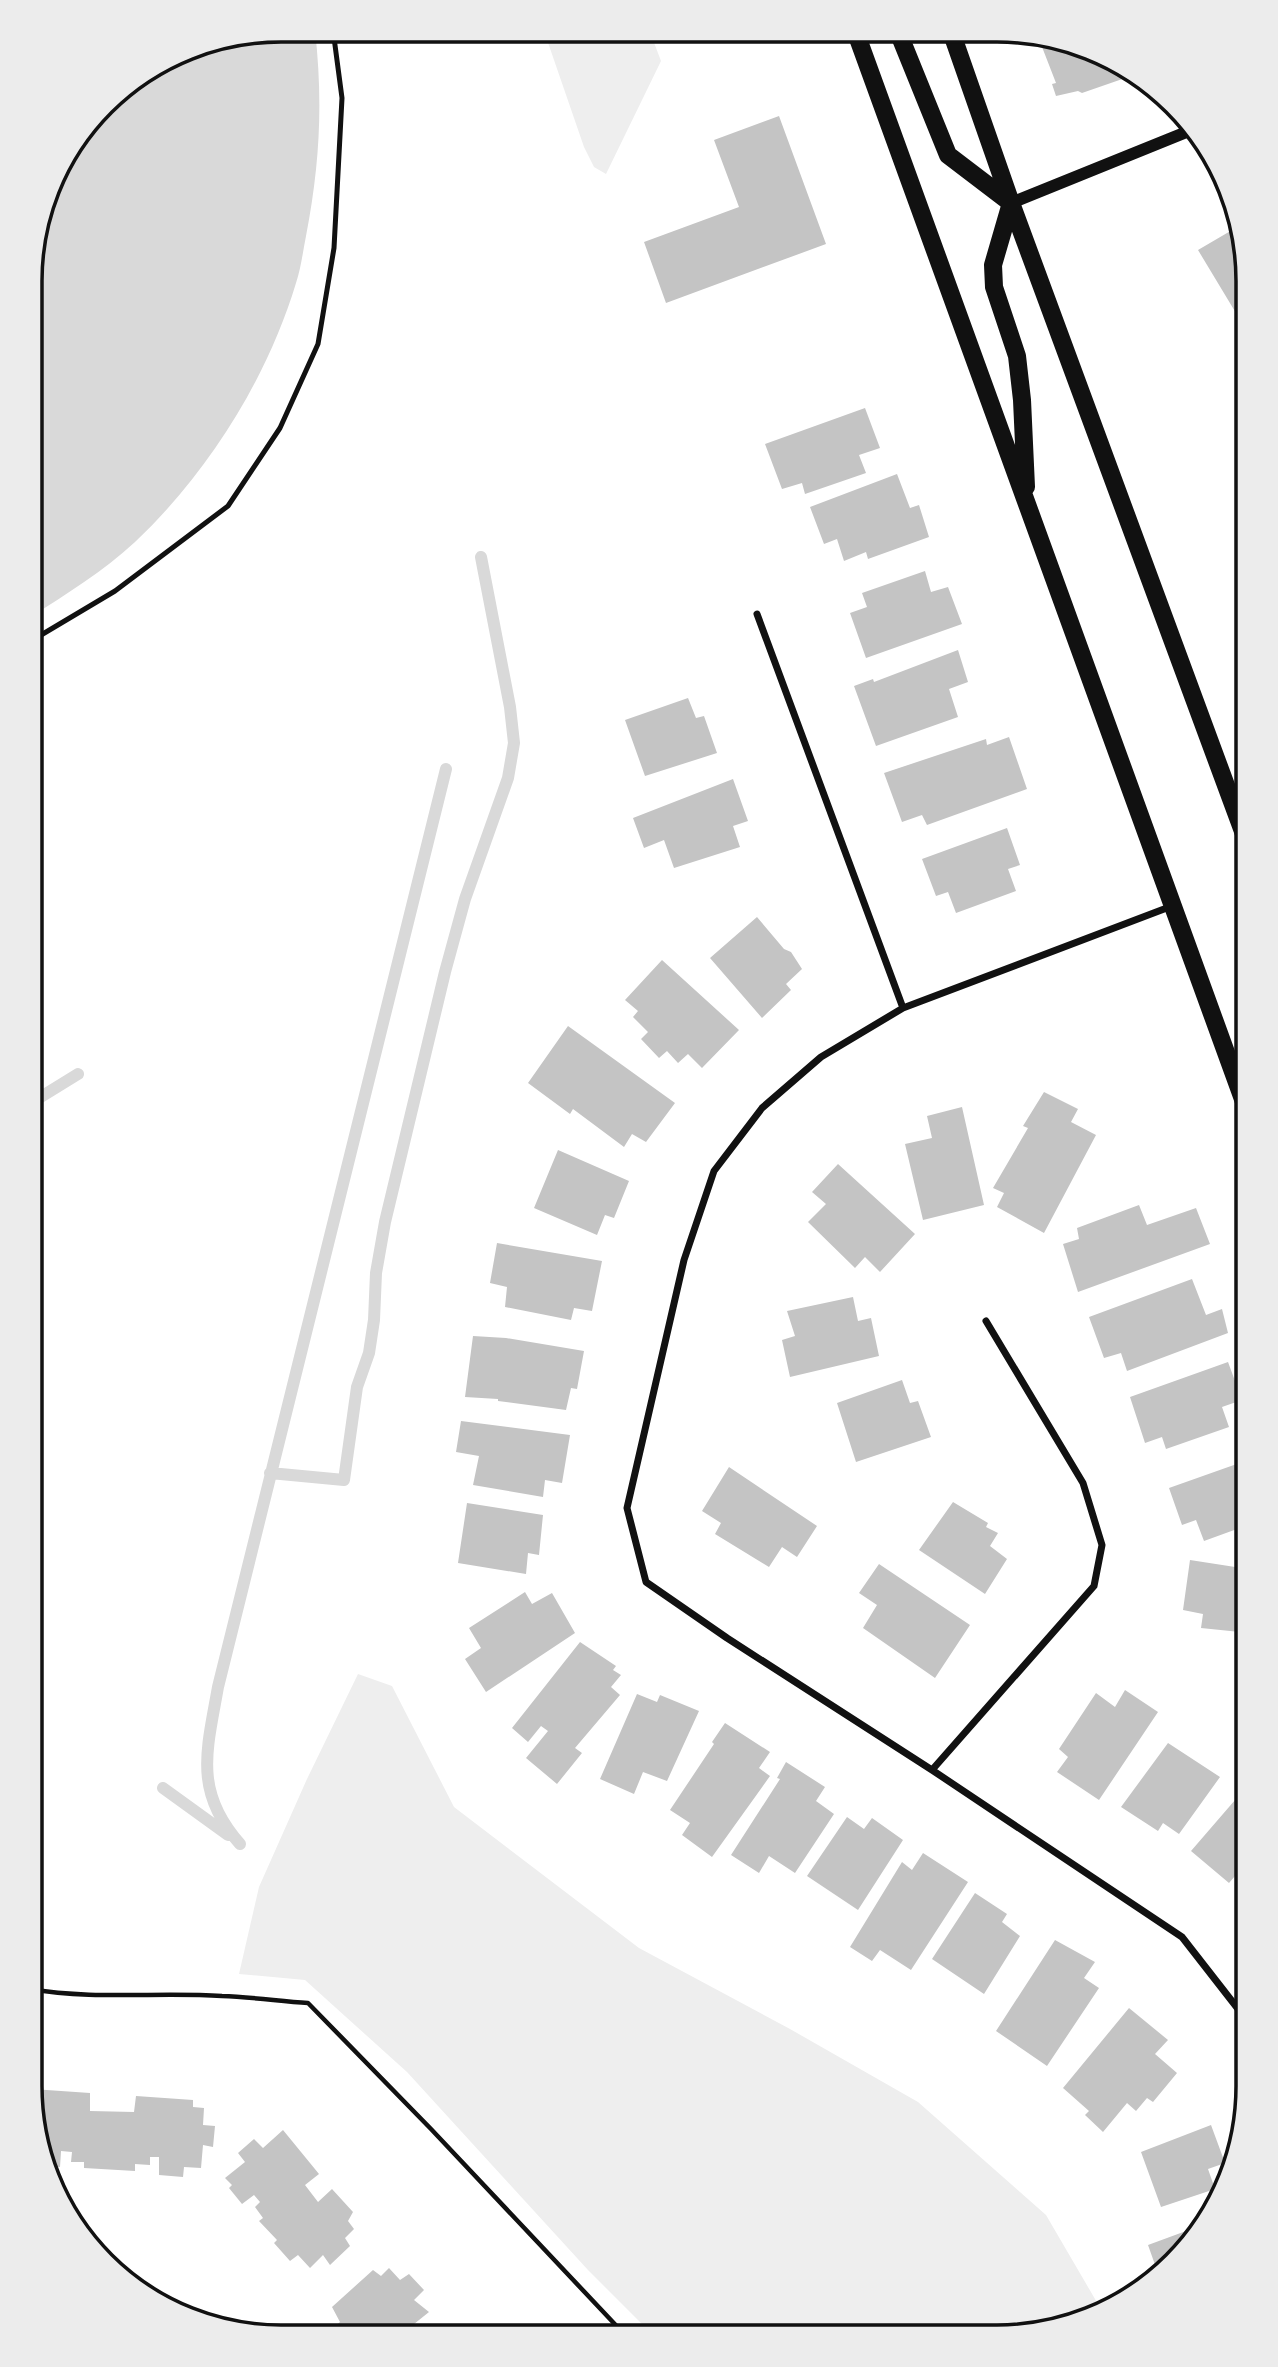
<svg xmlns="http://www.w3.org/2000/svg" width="1278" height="2367" font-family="'PT Sans',sans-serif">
<rect width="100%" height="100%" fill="#fff"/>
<path fill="#eee" d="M 544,31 L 650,32 L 661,61 L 606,174 L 594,167 L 584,147 Z
M 358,1674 L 392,1686 L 454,1807 L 639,1948 L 790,2029 L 918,2102 L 1046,2215 L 1102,2311 L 1078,2324 L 997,2337 L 654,2336 L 588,2270 L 407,2072 L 305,1980 L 239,1974 L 259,1887 L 307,1779 Z"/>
<path fill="#d9d9d9" d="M 281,30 L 315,30 C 323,102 320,164 306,236 C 303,251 301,268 296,283 C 267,379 208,473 135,542 C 104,571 66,594 31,617 L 32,248 L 56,169 L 115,92 L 185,49 Z"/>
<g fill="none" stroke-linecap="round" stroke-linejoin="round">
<path stroke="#d9d9d9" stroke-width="12" d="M 31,1103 L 78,1074
M 270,1473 L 344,1480 L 357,1387 L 369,1353 L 374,1320 L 376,1273 L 385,1222 L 445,972 L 465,899 L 508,778 L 514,743 L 510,707 L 481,557
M 163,1788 L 228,1835
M 240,1844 C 193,1791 207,1750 218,1687 L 446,769"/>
</g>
<path fill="#c4c4c4" d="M 1037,34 L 1046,35 L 1131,76 L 1082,93 L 1078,91 L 1056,96 L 1052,84 L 1056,83 Z
M 779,116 L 826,244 L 666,303 L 644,242 L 739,207 L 714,140 Z
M 1239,226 L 1248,281 L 1248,326 L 1245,328 L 1198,250 Z
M 865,408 L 880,448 L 859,455 L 866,473 L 805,494 L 802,483 L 782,489 L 765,444 Z
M 897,474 L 910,508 L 919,505 L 929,537 L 868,559 L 866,552 L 844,561 L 837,539 L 824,544 L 810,507 Z
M 925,571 L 931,592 L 948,587 L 962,624 L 866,658 L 850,613 L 867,607 L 862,593 Z
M 958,650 L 968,682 L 949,689 L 958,717 L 876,746 L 854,686 L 873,679 L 874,682 Z
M 688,698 L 696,718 L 704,716 L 717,753 L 645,776 L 625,720 Z
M 1009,737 L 1027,789 L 927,825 L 922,815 L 902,822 L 884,773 L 986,739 L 987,745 Z
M 733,779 L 748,821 L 733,826 L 740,847 L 674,868 L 664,840 L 644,848 L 633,818 Z
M 1007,828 L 1020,865 L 1008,869 L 1016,891 L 956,913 L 948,892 L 936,896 L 922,859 Z
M 757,917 L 784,949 L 791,952 L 802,969 L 786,984 L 791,990 L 762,1018 L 710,958 Z
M 662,960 L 739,1030 L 702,1068 L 688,1054 L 678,1063 L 667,1051 L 659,1058 L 641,1039 L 648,1032 L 633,1017 L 638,1011 L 625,1000 Z
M 568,1026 L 675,1103 L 646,1142 L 632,1134 L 624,1147 L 573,1109 L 570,1114 L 528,1083 Z
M 1044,1092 L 1078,1109 L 1071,1122 L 1096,1135 L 1044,1233 L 997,1207 L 1004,1193 L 993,1188 L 1028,1128 L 1023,1126 Z
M 962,1107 L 984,1205 L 923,1220 L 905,1144 L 932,1138 L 927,1116 Z
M 558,1150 L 629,1181 L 614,1218 L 605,1215 L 597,1235 L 534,1208 Z
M 838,1164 L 915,1234 L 880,1272 L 865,1257 L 855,1268 L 808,1222 L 826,1204 L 812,1192 Z
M 1139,1205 L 1147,1225 L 1196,1208 L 1210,1244 L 1078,1292 L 1063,1244 L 1079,1239 L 1077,1228 Z
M 497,1243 L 602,1261 L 592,1311 L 574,1308 L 571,1320 L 505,1307 L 507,1287 L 490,1283 Z
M 1192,1279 L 1206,1315 L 1222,1309 L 1228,1333 L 1127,1371 L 1121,1353 L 1104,1358 L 1089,1317 Z
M 853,1297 L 858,1321 L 871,1318 L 879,1356 L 790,1377 L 782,1340 L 795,1336 L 787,1311 Z
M 473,1336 L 506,1338 L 584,1351 L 577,1389 L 571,1388 L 566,1410 L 498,1401 L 498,1399 L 465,1397 Z
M 1228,1362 L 1242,1400 L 1222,1407 L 1229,1427 L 1166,1449 L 1162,1437 L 1145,1443 L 1130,1397 Z
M 902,1380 L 910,1403 L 918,1401 L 931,1437 L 856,1462 L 837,1403 Z
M 461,1421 L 570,1435 L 562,1483 L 545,1480 L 543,1497 L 473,1485 L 479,1456 L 456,1452 Z
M 1248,1460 L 1248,1525 L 1204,1541 L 1196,1520 L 1182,1525 L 1169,1488 Z
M 729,1467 L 817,1526 L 797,1557 L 782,1547 L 769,1567 L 715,1534 L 721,1523 L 702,1511 Z
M 953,1502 L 988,1523 L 986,1527 L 998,1533 L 990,1546 L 1007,1559 L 985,1594 L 919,1550 Z
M 467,1503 L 543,1515 L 539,1555 L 528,1553 L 526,1574 L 458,1563 Z
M 1190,1560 L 1248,1569 L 1248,1645 L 1239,1644 L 1240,1632 L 1201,1628 L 1203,1614 L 1183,1610 Z
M 879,1564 L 970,1625 L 935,1678 L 863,1628 L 877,1605 L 859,1593 Z
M 525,1592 L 532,1604 L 552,1593 L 575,1633 L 486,1692 L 465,1659 L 481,1648 L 469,1628 Z
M 580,1642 L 616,1666 L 613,1670 L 621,1675 L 611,1687 L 620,1695 L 575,1748 L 582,1753 L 557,1784 L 526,1758 L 548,1731 L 541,1726 L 528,1742 L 512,1728 Z
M 1125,1690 L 1158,1712 L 1099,1800 L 1057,1772 L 1068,1757 L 1059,1749 L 1096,1693 L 1115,1707 Z
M 637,1694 L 657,1702 L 660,1695 L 699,1711 L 667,1781 L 643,1772 L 634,1794 L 600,1779 Z
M 725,1723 L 770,1752 L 759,1768 L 770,1776 L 712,1857 L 682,1835 L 690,1823 L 670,1810 L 714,1744 L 712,1742 Z
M 1168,1743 L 1220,1777 L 1179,1834 L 1163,1823 L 1158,1831 L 1121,1807 Z
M 786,1762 L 825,1787 L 816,1801 L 834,1814 L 795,1873 L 769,1856 L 759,1873 L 731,1855 L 780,1779 L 777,1778 Z
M 1248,1785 L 1248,1876 L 1241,1869 L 1229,1883 L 1191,1851 Z
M 847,1817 L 864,1829 L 872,1818 L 903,1840 L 858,1910 L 807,1876 Z
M 923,1853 L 968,1882 L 911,1970 L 880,1950 L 872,1961 L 850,1947 L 902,1862 L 912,1870 Z
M 975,1893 L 1007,1914 L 1002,1922 L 1020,1936 L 984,1994 L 932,1959 Z
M 1055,1940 L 1095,1962 L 1084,1978 L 1099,1988 L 1047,2066 L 996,2031 Z
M 1129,2008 L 1168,2040 L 1155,2054 L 1177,2073 L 1153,2102 L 1147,2098 L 1136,2111 L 1127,2103 L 1103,2132 L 1085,2115 L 1089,2111 L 1063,2088 Z
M 32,2089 L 90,2093 L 90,2111 L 134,2112 L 136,2096 L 193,2100 L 193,2107 L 204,2108 L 203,2125 L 215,2126 L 213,2147 L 203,2145 L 201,2168 L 184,2167 L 183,2177 L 159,2175 L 159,2157 L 150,2157 L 150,2165 L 135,2164 L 135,2171 L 84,2168 L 84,2162 L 71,2162 L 72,2152 L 61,2151 L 60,2167 L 43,2166 L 31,2096 Z
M 1211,2125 L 1225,2163 L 1208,2169 L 1215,2189 L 1161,2207 L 1141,2152 Z
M 283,2130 L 319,2174 L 305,2185 L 318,2202 L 332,2189 L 353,2212 L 348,2221 L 354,2229 L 345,2238 L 350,2246 L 330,2265 L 323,2255 L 310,2268 L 298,2255 L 290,2261 L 274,2243 L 277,2240 L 259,2221 L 263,2218 L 255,2207 L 260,2202 L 254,2195 L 242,2204 L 229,2188 L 232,2185 L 225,2178 L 245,2162 L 238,2153 L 254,2139 L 263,2148 Z
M 1205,2224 L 1196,2239 L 1159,2276 L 1148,2245 Z
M 389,2268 L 400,2280 L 409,2274 L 424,2290 L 414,2300 L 429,2312 L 414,2324 L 422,2334 L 326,2335 L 340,2322 L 332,2307 L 373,2270 L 381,2276 Z"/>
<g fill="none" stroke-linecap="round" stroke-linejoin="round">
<path stroke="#111" stroke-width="4.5" d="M 30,1989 C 94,2000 158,1992 222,1996 C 251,1997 279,2001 308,2003 L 431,2129 L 626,2336"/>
<path stroke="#111" stroke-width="5" d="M 31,641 L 115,591 L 228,506 L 280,428 L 318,344 L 334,248 L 342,98 L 333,30"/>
<path stroke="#111" stroke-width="7" d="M 757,614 L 903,1008
M 1172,906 L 903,1008 L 821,1057 L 762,1108 L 714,1171 L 684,1260 L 627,1508 L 646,1582 L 727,1638 L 932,1770 L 1182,1937 L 1242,2014 L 1248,2025
M 932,1770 L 1094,1586 L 1102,1545 L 1083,1483 L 986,1321"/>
<path stroke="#111" stroke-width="12" d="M 1011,203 L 1189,131"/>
<path stroke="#111" stroke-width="18" d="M 856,33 L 1248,1113
M 899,34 L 948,155 L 1011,203 L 993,265 L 994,287 L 1017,356 L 1022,400 L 1026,487
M 952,34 L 1011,203 L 1248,845"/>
</g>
<path d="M0 0H1278V2367H0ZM281 42H997A239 239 0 0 1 1236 281V2086A239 239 0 0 1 997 2325H281A239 239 0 0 1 42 2086V281A239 239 0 0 1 281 42Z" fill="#ececec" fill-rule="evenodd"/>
<path fill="none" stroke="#111" stroke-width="3.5" d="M281 42H997A239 239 0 0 1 1236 281V2086A239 239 0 0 1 997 2325H281A239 239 0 0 1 42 2086V281A239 239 0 0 1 281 42Z"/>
</svg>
